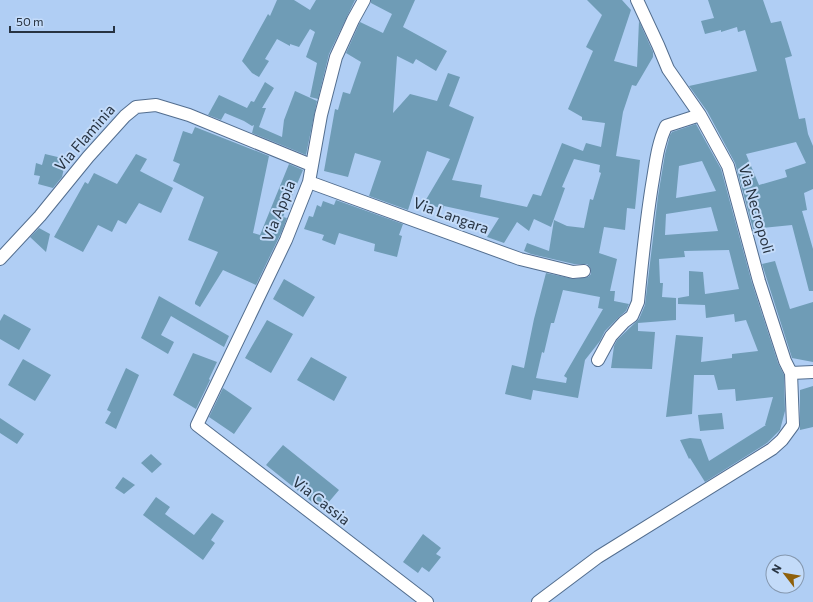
<svg xmlns="http://www.w3.org/2000/svg" width="813" height="602" font-family="Commissioner,sans-serif">
<rect width="100%" height="100%" fill="#b0cef4"/>
<path fill="#6f9cb6" fill-rule="evenodd" d="M 277,0 L 294,0 L 310,10 L 316,0 L 355,0 L 329,54 L 318,99 L 310,97 L 317,63 L 306,57 L 315,32 L 310,29 L 299,47 L 290,44 L 290,46 L 277,39 L 265,59 L 269,61 L 259,77 L 252,73 L 242,61 L 268,14 L 270,16 Z
M 371,0 L 415,0 L 403,27 L 447,51 L 436,71 L 416,59 L 413,64 L 397,56 L 393,113 L 410,94 L 437,101 L 448,73 L 460,77 L 449,106 L 474,117 L 452,180 L 482,185 L 480,197 L 527,207 L 533,194 L 541,196 L 562,143 L 583,151 L 586,143 L 601,147 L 605,123 L 582,120 L 582,117 L 568,109 L 593,51 L 586,47 L 602,15 L 587,0 L 622,0 L 631,10 L 614,61 L 637,67 L 639,21 L 653,52 L 653,57 L 636,86 L 632,85 L 623,112 L 616,156 L 640,160 L 635,209 L 627,208 L 625,230 L 604,227 L 599,253 L 617,259 L 610,291 L 615,291 L 614,301 L 629,304 L 626,311 L 619,317 L 605,331 L 600,341 L 585,360 L 578,398 L 533,390 L 531,400 L 505,394 L 512,365 L 524,368 L 534,319 L 546,273 L 574,279 L 588,277 L 591,274 L 591,271 L 590,267 L 587,264 L 574,264 L 531,254 L 524,251 L 527,243 L 549,251 L 554,220 L 567,226 L 584,228 L 590,199 L 593,200 L 601,173 L 599,172 L 600,165 L 574,159 L 562,187 L 565,188 L 551,227 L 534,219 L 529,231 L 517,222 L 504,243 L 487,237 L 499,218 L 444,206 L 443,209 L 424,203 L 450,159 L 427,151 L 408,210 L 369,196 L 381,161 L 355,153 L 348,177 L 324,171 L 335,109 L 338,110 L 343,92 L 350,94 L 361,62 L 346,53 L 360,22 L 383,33 L 392,14 L 371,3 ZM 563,290 L 600,297 L 598,308 L 603,309 L 564,376 L 567,378 L 566,383 L 536,378 L 542,352 L 544,353 L 551,323 L 554,323 Z
M 708,0 L 763,0 L 771,23 L 781,21 L 792,56 L 785,58 L 799,119 L 805,118 L 808,134 L 813,146 L 813,189 L 804,193 L 807,210 L 802,211 L 813,249 L 813,291 L 809,291 L 792,225 L 753,229 L 735,163 L 707,111 L 689,86 L 757,71 L 745,30 L 738,32 L 737,27 L 721,32 L 721,30 L 705,34 L 701,21 L 714,18 ZM 796,142 L 806,163 L 785,170 L 787,177 L 759,185 L 746,154 Z
M 265,82 L 274,88 L 262,108 L 266,108 L 259,127 L 282,137 L 284,120 L 295,91 L 317,101 L 306,155 L 252,133 L 254,125 L 252,126 L 244,121 L 225,113 L 221,120 L 208,115 L 219,95 L 247,108 L 251,101 L 254,102 Z
M 696,124 L 721,169 L 752,283 L 778,363 L 784,375 L 785,411 L 780,430 L 767,443 L 705,482 L 690,458 L 689,459 L 680,440 L 690,438 L 701,439 L 709,461 L 766,425 L 765,425 L 773,397 L 736,401 L 735,389 L 718,390 L 714,375 L 694,375 L 692,414 L 666,417 L 676,335 L 703,337 L 701,362 L 732,358 L 732,354 L 758,351 L 746,320 L 735,322 L 734,314 L 706,318 L 705,305 L 678,304 L 678,298 L 689,296 L 689,271 L 703,272 L 705,294 L 739,289 L 729,250 L 684,251 L 685,257 L 659,259 L 660,283 L 663,283 L 662,297 L 676,298 L 676,320 L 638,323 L 638,331 L 655,332 L 652,369 L 611,368 L 614,346 L 617,340 L 639,319 L 645,305 L 658,196 L 665,154 L 670,135 L 672,132 ZM 702,161 L 716,191 L 676,198 L 679,166 ZM 711,207 L 718,231 L 665,235 L 666,214 Z
M 195,127 L 269,156 L 253,233 L 260,235 L 289,164 L 303,170 L 283,217 L 287,218 L 282,231 L 256,285 L 223,270 L 200,307 L 195,304 L 195,302 L 218,252 L 188,240 L 204,197 L 173,181 L 180,164 L 173,161 L 183,131 L 192,134 Z
M 45,154 L 66,159 L 62,177 L 53,188 L 38,184 L 40,176 L 34,175 L 36,163 L 42,165 Z
M 136,154 L 147,159 L 140,171 L 173,188 L 161,213 L 139,203 L 126,224 L 118,220 L 112,232 L 98,225 L 83,252 L 54,237 L 85,182 L 88,184 L 94,173 L 117,184 Z
M 336,200 L 403,224 L 399,235 L 402,236 L 397,257 L 374,251 L 375,244 L 339,233 L 335,245 L 322,240 L 324,235 L 304,229 L 309,216 L 313,217 L 317,205 L 321,207 L 323,201 L 334,205 Z
M 39,228 L 50,234 L 46,252 L 30,237 Z
M 775,261 L 790,309 L 813,302 L 813,362 L 792,358 L 762,264 Z
M 284,279 L 315,297 L 303,317 L 273,299 Z
M 159,296 L 229,336 L 224,347 L 171,316 L 161,335 L 174,342 L 168,354 L 141,338 Z
M 4,314 L 31,329 L 19,350 L 0,339 L 0,321 Z
M 267,320 L 293,334 L 271,373 L 245,358 Z
M 193,353 L 217,362 L 209,379 L 210,380 L 196,409 L 173,395 Z
M 311,357 L 347,377 L 334,401 L 297,380 Z
M 23,359 L 51,375 L 35,401 L 8,385 Z
M 126,368 L 139,375 L 116,429 L 105,423 L 111,412 L 107,410 Z
M 813,386 L 813,427 L 800,430 L 800,390 Z
M 223,388 L 252,408 L 234,434 L 209,417 Z
M 722,413 L 724,429 L 700,431 L 698,415 Z
M 0,418 L 24,434 L 17,444 L 0,433 Z
M 283,445 L 339,490 L 322,510 L 266,465 Z
M 151,454 L 162,464 L 152,473 L 141,463 Z
M 123,477 L 135,485 L 124,494 L 115,488 Z
M 156,497 L 170,507 L 165,514 L 194,535 L 212,513 L 224,521 L 211,540 L 215,543 L 203,560 L 143,515 Z
M 423,534 L 441,548 L 436,554 L 441,557 L 429,572 L 422,567 L 418,573 L 403,562 Z"/>
<g fill="none" stroke-linecap="round" stroke-linejoin="round">
<defs>
<path id="street" d="M 364,0 L 353,20 L 336,57 L 321,115 L 309,182 L 286,240 L 197,425 L 427,602
M 637,0 L 658,45 L 668,69 L 700,115 L 728,166 L 759,281 L 785,361 L 791,373 L 813,372
M 309,182 L 520,259 L 573,272 L 584,271
M 0,259 L 40,216 L 88,157 L 125,116 L 136,107 L 156,105 L 189,115 L 311,165
M 598,360 L 611,336 L 624,322 L 632,316 L 638,302 C 642,261 646,220 653,179 C 656,161 658,143 666,126 L 700,115
M 538,602 L 598,557 L 772,449 L 782,440 L 793,425 L 791,373"/>
</defs>
<use href="#street" stroke="#536e8f" stroke-width="14"/>
<use href="#street" stroke="#fff" stroke-width="12"/>
</g>
<g text-anchor="middle" stroke-width="4" stroke-linejoin="round" paint-order="stroke">
<g font-size="15" fill="#273341" stroke="#c3dbf9">
<text transform="translate(85 138) rotate(-49)" y="5">Via Flaminia</text>
<text transform="translate(756 209) rotate(74)" y="5">Via Necropoli</text>
<text transform="translate(279 211) rotate(-68)" y="5">Via Appia</text>
<text transform="translate(451 216) rotate(20)" y="5">Via Langara</text>
<text transform="translate(321 501) rotate(38)" y="5">Via Cassia</text>
</g>
</g>
<g transform="translate(785 574) rotate(301)"><circle r="19" fill="#c3dbf9" stroke="#8598af"/>
<path d="M0-3L7 15L0 10L-7 15Z" fill="#8f600b"/>
<text y="-6" font-size="11" font-weight="bold" text-anchor="middle" fill="#273341">N</text>
</g>
<path d="M10 26v6h104v-6" fill="none" stroke="#273341" stroke-width="2"/>
<text x="16" y="26" font-size="12" fill="#273341" stroke="#c3dbf9" stroke-width="3" paint-order="stroke">50 m</text>
</svg>
